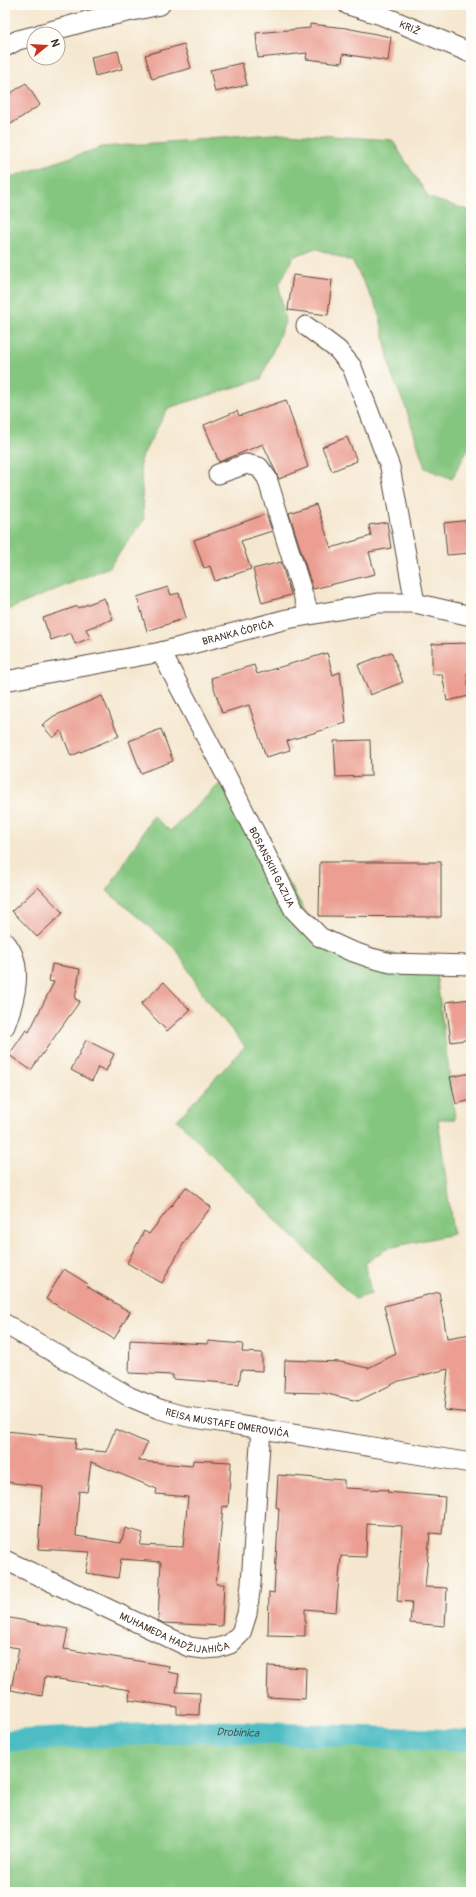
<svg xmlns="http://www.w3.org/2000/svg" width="476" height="1897" font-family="Pangolin,sans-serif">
<rect width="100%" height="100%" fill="#fdfcf7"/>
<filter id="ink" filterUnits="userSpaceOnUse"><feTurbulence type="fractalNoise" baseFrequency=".025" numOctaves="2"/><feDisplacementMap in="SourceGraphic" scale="8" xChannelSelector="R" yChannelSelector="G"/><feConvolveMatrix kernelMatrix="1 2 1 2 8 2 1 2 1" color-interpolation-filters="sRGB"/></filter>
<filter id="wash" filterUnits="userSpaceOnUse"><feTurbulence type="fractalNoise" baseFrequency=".012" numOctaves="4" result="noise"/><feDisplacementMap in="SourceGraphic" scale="16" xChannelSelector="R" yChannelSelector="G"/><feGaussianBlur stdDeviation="0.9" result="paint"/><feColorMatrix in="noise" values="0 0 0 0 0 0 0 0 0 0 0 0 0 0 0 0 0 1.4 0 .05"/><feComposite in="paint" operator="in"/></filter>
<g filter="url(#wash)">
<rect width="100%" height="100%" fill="#f5e7cf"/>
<path fill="#84c67f" stroke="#60784e" d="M 286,133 L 392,140 L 429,198 L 471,211 L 471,443 L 452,479 L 425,468 L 406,408 L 392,376 L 379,312 L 353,262 L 315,248 L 293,257 L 279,285 L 285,322 L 261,379 L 168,408 L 140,460 L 144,520 L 109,567 L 5,611 L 5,179 L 102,147 Z
M 227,777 L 320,937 L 435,964 L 455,1119 L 438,1119 L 453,1234 L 388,1248 L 365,1263 L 371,1294 L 355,1299 L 177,1120 L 245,1046 L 205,998 L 177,950 L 107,891 L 153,816 L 170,831 Z
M 209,1731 L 308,1736 L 471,1740 L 471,1892 L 5,1892 L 5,1741 Z"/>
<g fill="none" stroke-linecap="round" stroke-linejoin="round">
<path stroke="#4ebdc4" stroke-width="22" id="s1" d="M 5,1741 L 209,1731 L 471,1741"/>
</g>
<g id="blocks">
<path fill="#eb9e91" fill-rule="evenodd" d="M 310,24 L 346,28 L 391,37 L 388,61 L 343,54 L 342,63 L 306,59 L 307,53 L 258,58 L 256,33 L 310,28 Z
M 184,44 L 191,68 L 152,79 L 145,55 Z
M 118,51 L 122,69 L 95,76 L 91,57 Z
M 242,63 L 247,85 L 215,92 L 210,70 Z
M 26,83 L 40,105 L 11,124 L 5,116 L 5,97 Z
M 293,275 L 332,280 L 328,315 L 288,310 Z
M 286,400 L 308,467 L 279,479 L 263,444 L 219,462 L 204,425 L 237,411 L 239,416 Z
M 347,437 L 357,461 L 332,471 L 322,447 Z
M 316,504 L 331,548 L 371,536 L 369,525 L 387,522 L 391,548 L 369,552 L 375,574 L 313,589 L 289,513 Z
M 266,514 L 272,531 L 241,541 L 251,569 L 215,581 L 210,566 L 204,568 L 194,540 Z
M 471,520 L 471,553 L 447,555 L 444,523 Z
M 281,562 L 291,595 L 262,603 L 253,569 Z
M 168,587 L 171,595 L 179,593 L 186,618 L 147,631 L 137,597 Z
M 104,598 L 113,619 L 86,629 L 90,638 L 75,644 L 71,633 L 51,640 L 43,618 L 78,606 L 78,608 Z
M 470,643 L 471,673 L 467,673 L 469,696 L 447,701 L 442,674 L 432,674 L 432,644 Z
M 391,652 L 403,682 L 370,695 L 358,665 Z
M 327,653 L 333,675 L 340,672 L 346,723 L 287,741 L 290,750 L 266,757 L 249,705 L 222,713 L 211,678 L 254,665 L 257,674 Z
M 102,696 L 119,736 L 71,756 L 61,731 L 53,738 L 42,725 L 54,716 Z
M 161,729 L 173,761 L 141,773 L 129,741 Z
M 370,740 L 371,776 L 336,777 L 334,741 Z
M 320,862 L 441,862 L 441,917 L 319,916 Z
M 38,887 L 63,913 L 37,937 L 12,911 Z
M 52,964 L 80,969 L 75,999 L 80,1001 L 31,1070 L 9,1055 L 26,1030 L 29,1032 L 54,982 L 49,981 Z
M 164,982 L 190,1010 L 167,1031 L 141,1004 Z
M 471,999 L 471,1039 L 451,1042 L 446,1002 Z
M 86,1040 L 114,1054 L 106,1071 L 98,1067 L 92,1081 L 71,1070 Z
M 471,1073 L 471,1100 L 456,1104 L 450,1077 Z
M 186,1187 L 211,1207 L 186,1239 L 162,1283 L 127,1263 L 144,1231 L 149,1234 Z
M 64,1269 L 88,1284 L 86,1286 L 130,1312 L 114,1339 L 46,1299 Z
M 439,1292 L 447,1338 L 471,1334 L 471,1413 L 444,1410 L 448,1369 L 399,1381 L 358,1401 L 323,1393 L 284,1392 L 285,1360 L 341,1362 L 368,1368 L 396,1354 L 384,1306 Z
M 130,1340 L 208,1344 L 208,1341 L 243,1344 L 242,1352 L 262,1353 L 262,1371 L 241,1370 L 239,1384 L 173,1379 L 173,1375 L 129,1373 Z
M 115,1429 L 147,1443 L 139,1461 L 192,1466 L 193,1460 L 231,1462 L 228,1507 L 223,1506 L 216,1584 L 224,1584 L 222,1626 L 163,1623 L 158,1620 L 161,1562 L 121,1559 L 118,1578 L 86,1573 L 90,1552 L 38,1549 L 42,1486 L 5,1482 L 5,1431 L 76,1438 L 75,1449 L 106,1452 ZM 91,1462 L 157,1489 L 156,1494 L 188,1497 L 183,1547 L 140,1545 L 143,1533 L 125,1528 L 121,1543 L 76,1536 L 79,1491 L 87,1492 Z
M 278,1475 L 344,1480 L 344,1488 L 388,1490 L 387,1492 L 445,1497 L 442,1534 L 430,1533 L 425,1587 L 447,1588 L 445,1626 L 410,1623 L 412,1602 L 397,1601 L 402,1526 L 367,1524 L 366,1557 L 341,1556 L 336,1612 L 305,1609 L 305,1636 L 268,1635 L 269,1592 L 274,1593 L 279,1508 L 276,1507 Z
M 5,1617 L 68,1629 L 64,1649 L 169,1666 L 168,1672 L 179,1674 L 176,1692 L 200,1693 L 199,1715 L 177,1714 L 177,1707 L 129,1700 L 130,1690 L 45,1677 L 42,1696 L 11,1690 L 19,1648 L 5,1646 Z
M 268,1666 L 306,1668 L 305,1699 L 267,1697 Z"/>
</g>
</g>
<g filter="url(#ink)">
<use href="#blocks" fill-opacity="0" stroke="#574639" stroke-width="1"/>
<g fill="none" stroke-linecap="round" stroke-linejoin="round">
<defs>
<g id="minor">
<path id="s2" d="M 348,5 L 381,15 L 471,53"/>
<path d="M 40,34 L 91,20 L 160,5"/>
<path d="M 5,47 L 18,40 L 34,36"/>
<path d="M 306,326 L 338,350 L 352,367 L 390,467 L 415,603"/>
<path d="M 218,474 L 246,464 L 259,467 L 267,478 L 309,614"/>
<path id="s3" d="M 161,652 L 227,777 L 294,910 L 320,937 L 348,950 L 371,958 L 391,963 L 471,965"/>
<path id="s4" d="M 5,681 L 161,652 L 287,619 L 378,603 L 415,603 L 471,616"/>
<path d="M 5,942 C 25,965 15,1000 5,1026"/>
<path id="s5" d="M 5,1324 L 130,1397 L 159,1409 L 188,1417 L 471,1463"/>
<path id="s6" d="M 5,1560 L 189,1647 L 204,1649 L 218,1648 L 230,1644 L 241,1633 L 247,1614 L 251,1584 L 261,1428"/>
</g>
</defs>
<use href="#minor" stroke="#574639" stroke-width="21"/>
<use href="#minor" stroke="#fff" stroke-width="19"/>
</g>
</g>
<g text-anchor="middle" stroke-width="3.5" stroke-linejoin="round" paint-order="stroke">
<g font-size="10" fill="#3b2a1e" stroke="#fdfcf7">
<text dy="4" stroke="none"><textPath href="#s2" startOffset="66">KRIŽ</textPath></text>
<text dy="4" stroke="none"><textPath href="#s4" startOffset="238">BRANKA ĆOPIĆA</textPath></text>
<text dy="4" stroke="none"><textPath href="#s3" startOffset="242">BOSANSKIH GAZIJA</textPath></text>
<text dy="4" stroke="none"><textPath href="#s5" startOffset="246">REISA MUSTAFE OMEROVIĆA</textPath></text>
<text dy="4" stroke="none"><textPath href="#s6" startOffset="186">MUHAMEDA HADŽIJAHIĆA</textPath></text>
</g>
<g font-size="11" font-style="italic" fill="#425d58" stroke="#fdfcf7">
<text dy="4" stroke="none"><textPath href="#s1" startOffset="233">Drobinica</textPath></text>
</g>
</g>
<rect width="476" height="1897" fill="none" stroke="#fdfcf7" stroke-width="20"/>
<g transform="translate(46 46) rotate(72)"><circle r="19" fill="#fdfcf7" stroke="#afa8a0"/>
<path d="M0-3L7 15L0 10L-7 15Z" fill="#c8321e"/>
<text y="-6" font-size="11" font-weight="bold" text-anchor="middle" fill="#3b2a1e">N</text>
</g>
</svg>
